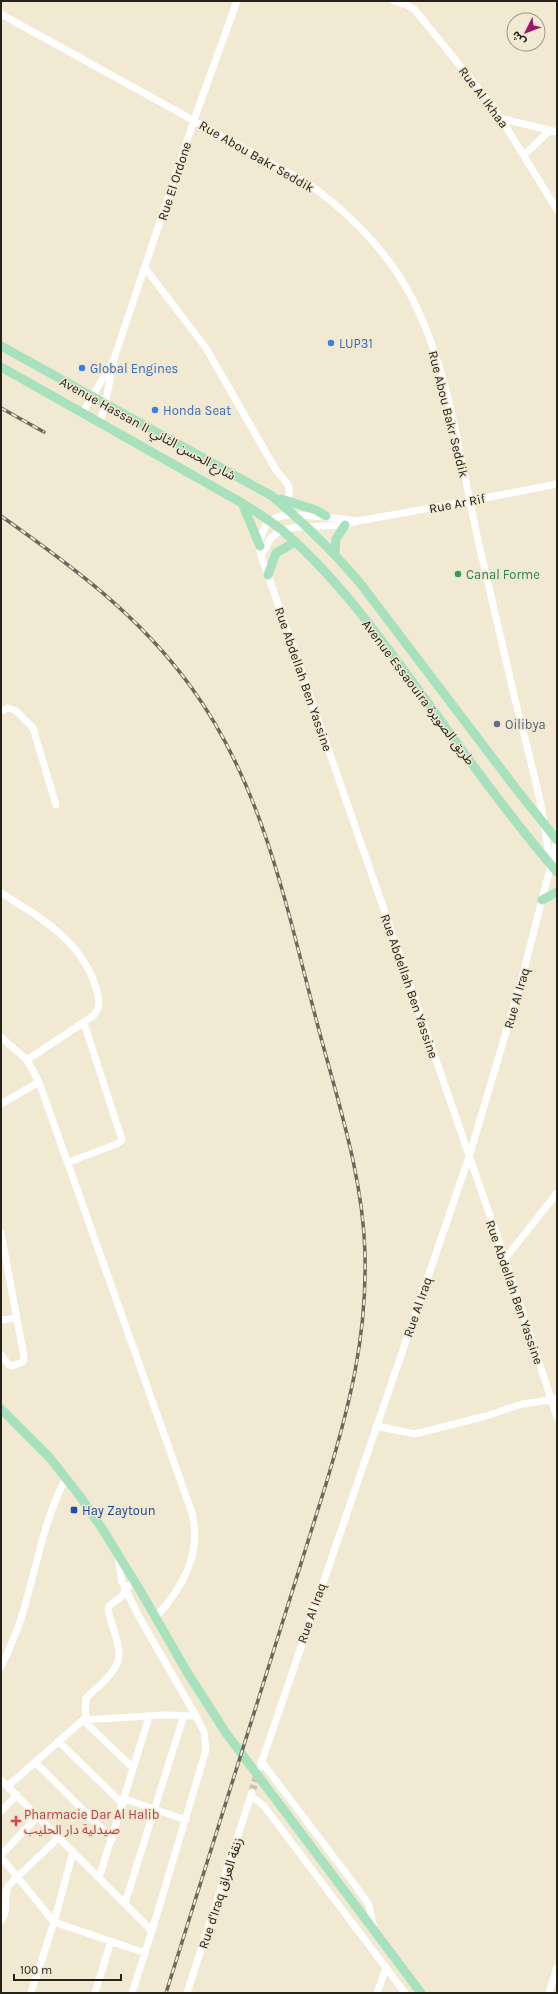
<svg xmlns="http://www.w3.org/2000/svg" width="558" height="1994" font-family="Karla,'Noto Sans Arabic',sans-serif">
<rect width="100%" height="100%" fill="#f1e9d2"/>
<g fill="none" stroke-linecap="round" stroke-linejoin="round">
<path stroke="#c8c1ad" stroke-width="7" stroke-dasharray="7 3.5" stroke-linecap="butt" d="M 252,1792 L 258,1771"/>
<path stroke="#fff" stroke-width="7" d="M 394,1 L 407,5 L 415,10 L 495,109 L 557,210
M 1,14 L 312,186 C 352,216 389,254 412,298 C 450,373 460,459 478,540 C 490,590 501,640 513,691 C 522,729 533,767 541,806 C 545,825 547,845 550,864
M 503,119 L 557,132
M 525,154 L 549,131
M 145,268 L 206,348 L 276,470 C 287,483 292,485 288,502
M 83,412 L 113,361
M 100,422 L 105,405 L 114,359 L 194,120 L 237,1
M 358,521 C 342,519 327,517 312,516 C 287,514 262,511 260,546 C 259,554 265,567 268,575 L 505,1259 L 557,1417
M 262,554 L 271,538 L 281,530 L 298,527 L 345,525 L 358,521 L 470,501 L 557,484
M 1,711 L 8,708 L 15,710 L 33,728 L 56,805
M 1,893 C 39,916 81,941 95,985 C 99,998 102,1006 93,1016 L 27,1060
M 1,1037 L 27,1060 L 39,1082 L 192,1513 C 202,1554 183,1587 156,1617
M 1,1104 L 39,1082
M 69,1162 L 117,1144 L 122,1140 L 84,1023
M 1,1233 L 24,1357 L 23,1362 L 12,1366 L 8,1364 L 1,1355
M 505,1259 L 557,1193
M 1,1320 L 17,1318
M 376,1426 L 415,1434 L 486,1416 L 522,1404 L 557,1399
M 118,1555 L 122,1582 L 138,1615 L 196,1716
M 1,1667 C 11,1646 20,1625 26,1602 C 38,1560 45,1517 66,1478
M 87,1719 L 85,1712 L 86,1698 C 97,1687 121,1670 119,1652 C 118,1638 111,1624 108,1610 L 109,1606 L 121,1597 L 134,1579
M 83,1720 L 133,1768
M 58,1741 L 123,1804
M 261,1761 L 358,1889 L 369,1905 L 374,1929
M 36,1763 L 112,1839
M 260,1767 L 469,1157 L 522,978 L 557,841
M 1,1780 L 152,1931 L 132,1993
M 8,1786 L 83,1720 L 164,1715 L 196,1716 L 204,1732 L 206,1750 L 152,1931
M 251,1796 L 264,1806 L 405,1993
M 125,1799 L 186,1820
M 1,1811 L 17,1795
M 1,1855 L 37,1817
M 1,1857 L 54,1922 L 145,1953
M 99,1878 L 149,1717
M 125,1903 L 184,1715
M 1,1921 C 11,1906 2,1898 8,1886 L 58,1838
M 31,1993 L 54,1922 L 73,1852
M 95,1993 L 111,1941
M 187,1993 L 252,1792
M 377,1993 L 386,1968
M 549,1993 L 557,1967"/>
<path stroke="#a7e1be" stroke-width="9" d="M 1,346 L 272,496 C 304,523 333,551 360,583 L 517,790 L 557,840
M 1,367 L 242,503 C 255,511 269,520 282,530 C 337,577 380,638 423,696 C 466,756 509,816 557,872
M 281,499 L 316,510 L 326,516
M 242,503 L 260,546
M 335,553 L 336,539 L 345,525
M 268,575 L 276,553 L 295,542
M 542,900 L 557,892
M 1,1409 L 50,1458 L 79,1495 L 103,1530 L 141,1592 L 187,1672 L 226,1733 L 421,1993"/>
<defs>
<path id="rail" d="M 1,408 L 44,432
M 1,516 C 72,566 140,616 191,687 C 265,788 288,915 320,1034 C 339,1105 363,1178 365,1253 C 367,1337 350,1404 326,1484 L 166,1993"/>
</defs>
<use href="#rail" stroke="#6c675a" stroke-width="3.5"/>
<use href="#rail" stroke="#f1e9d2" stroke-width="2" stroke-dasharray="6" stroke-linecap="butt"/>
</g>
<g fill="#3f7fe0" stroke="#f1e9d2" stroke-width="1.5">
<circle cx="331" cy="343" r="4"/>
<circle cx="82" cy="368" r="4"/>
<circle cx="155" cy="410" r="4"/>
</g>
<circle fill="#2e9e5b" stroke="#f1e9d2" stroke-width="1.5" cx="458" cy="574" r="4"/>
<circle fill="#5c6f8a" stroke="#f1e9d2" stroke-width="1.5" cx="497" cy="724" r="4"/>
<rect fill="#1a4fb4" stroke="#f1e9d2" stroke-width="1.5" x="70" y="1506" width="8" height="8" rx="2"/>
<path fill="#e0444e" stroke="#f1e9d2" stroke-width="1.5" d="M14 1815h4v4h4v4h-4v4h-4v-4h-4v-4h4z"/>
<g text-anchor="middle" stroke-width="3" stroke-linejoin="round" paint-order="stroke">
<g font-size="13" fill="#25221a" stroke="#f1e9d2">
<text transform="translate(484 97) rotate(53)" y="5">Rue Al Ikhaa</text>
<text transform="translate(257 156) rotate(30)" y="5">Rue Abou Bakr Seddik</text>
<text transform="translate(174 181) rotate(-72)" y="5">Rue El Ordone</text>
<text transform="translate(449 414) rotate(76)" y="5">Rue Abou Bakr Seddik</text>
<text transform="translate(148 428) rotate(29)" y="5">Avenue Hassan II شارع الحسن الثاني</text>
<text transform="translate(457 503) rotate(-11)" y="5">Rue Ar Rif</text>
<text transform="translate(304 679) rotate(71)" y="5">Rue Abdellah Ben Yassine</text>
<text transform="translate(419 692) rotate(53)" y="5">Avenue Essaouira طريق الصويرة</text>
<text transform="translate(410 986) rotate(71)" y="5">Rue Abdellah Ben Yassine</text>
<text transform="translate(516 998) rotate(-74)" y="5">Rue Al Iraq</text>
<text transform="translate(515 1292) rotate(71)" y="5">Rue Abdellah Ben Yassine</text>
<text transform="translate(417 1307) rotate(-71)" y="5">Rue Al Iraq</text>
<text transform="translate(311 1613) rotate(-71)" y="5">Rue Al Iraq</text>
<text transform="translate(220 1893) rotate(-72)" y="5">Rue d'Iraq زنقة العراق</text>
</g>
<g font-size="13" fill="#366cbe" stroke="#f1e9d2" text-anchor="start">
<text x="339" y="348">LUP31</text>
<text x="90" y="373">Global Engines</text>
<text x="163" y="415">Honda Seat</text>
</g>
<g font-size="13" fill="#27864d" stroke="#f1e9d2" text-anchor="start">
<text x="466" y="579">Canal Forme</text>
</g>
<g font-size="13" fill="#4e5e75" stroke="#f1e9d2" text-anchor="start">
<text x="505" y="729">Oilibya</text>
</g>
<g font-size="13" fill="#164399" stroke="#f1e9d2" text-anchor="start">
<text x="82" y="1515">Hay Zaytoun</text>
</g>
<g font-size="13" fill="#be3a42" stroke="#f1e9d2" text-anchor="start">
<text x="24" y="1819">Pharmacie Dar Al Halib<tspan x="24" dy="15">صيدلية دار الحليب</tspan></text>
</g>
</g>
<rect width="558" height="1994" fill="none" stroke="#25221a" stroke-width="4"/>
<g transform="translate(526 32) rotate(228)"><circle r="19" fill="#f1e9d2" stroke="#9f9988"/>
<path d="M0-3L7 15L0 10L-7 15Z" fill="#9a176b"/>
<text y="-6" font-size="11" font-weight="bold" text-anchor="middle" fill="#25221a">ش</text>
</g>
<path d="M14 1974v6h107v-6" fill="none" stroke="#25221a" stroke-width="2"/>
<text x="20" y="1974" font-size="12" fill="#25221a" stroke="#f1e9d2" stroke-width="3" paint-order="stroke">100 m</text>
</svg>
